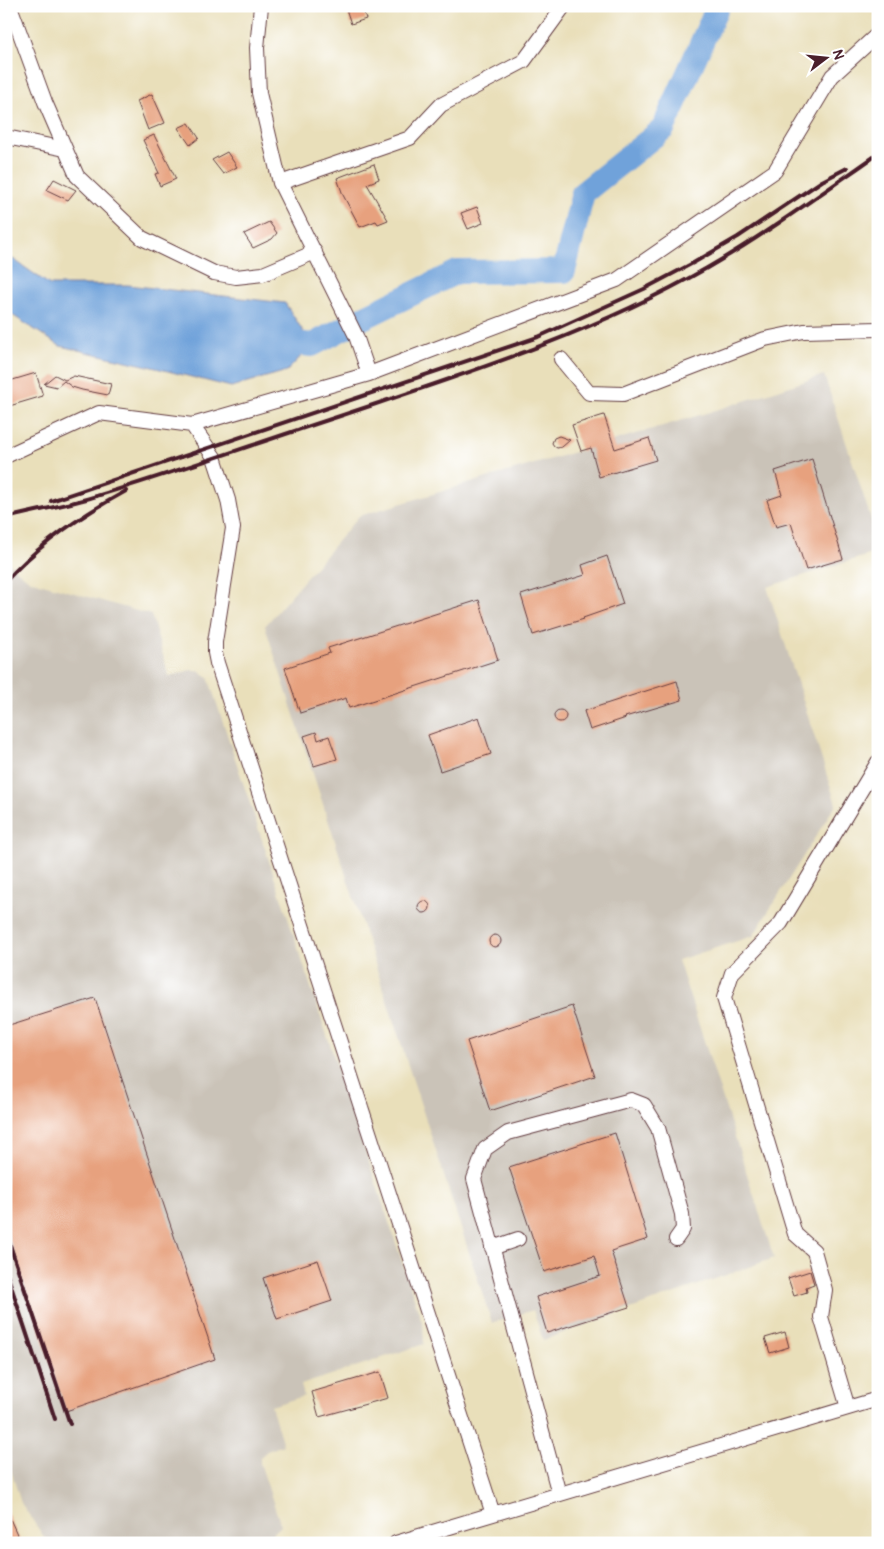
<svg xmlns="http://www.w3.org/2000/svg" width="884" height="1549" font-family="Pangolin,sans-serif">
<rect width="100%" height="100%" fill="#fff"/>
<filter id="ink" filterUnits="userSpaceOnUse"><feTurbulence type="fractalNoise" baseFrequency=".02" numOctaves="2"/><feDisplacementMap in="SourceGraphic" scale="10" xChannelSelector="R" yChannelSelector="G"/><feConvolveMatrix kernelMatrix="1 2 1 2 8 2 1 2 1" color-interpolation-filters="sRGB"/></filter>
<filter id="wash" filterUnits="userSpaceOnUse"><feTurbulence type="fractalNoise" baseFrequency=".0096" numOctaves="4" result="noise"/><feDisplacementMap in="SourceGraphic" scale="20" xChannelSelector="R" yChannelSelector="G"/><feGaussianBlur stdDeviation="1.12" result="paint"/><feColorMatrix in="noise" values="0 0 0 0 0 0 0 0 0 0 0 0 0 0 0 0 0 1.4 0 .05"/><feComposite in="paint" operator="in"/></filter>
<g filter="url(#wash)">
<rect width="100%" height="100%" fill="#e9dfba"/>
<path fill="#cac3b8" d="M 824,375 L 878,540 L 878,552 L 767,587 L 836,804 L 753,936 L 678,960 L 774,1258 L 543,1340 L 533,1310 L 492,1323 L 265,626 L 359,516 L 710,412 Z
M 6,559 L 16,570 L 29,580 L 151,615 L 169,676 L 191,670 L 200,671 L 208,677 L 423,1325 L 424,1344 L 301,1385 L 304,1396 L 271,1406 L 283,1445 L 267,1451 L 260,1457 L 260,1463 L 281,1526 L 263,1543 L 48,1543 L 21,1503 L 6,1454 Z"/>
<path fill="#6fa2da" stroke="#5c6082" d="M 13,259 L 50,285 L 128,285 L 285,303 L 312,345 L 287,371 L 231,387 L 144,365 L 60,346 L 6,311 L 6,262 Z"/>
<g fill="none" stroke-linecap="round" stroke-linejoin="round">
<path stroke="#6fa2da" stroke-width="24" d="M 280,341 L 312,345 L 361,319 L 457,272 L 564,271 L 583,193 L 663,129 L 718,6"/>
</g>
<g id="blocks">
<path fill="#e7a17e" d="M 345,6 L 362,6 L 366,19 L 351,24 Z
M 152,94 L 165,123 L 148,130 L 137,101 Z
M 189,123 L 199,138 L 190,145 L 178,128 Z
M 154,135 L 176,179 L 160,186 L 155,174 L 159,173 L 143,140 Z
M 227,152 L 237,167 L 223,174 L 212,160 Z
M 374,164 L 379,179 L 367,184 L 388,220 L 378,224 L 376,221 L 360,227 L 343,195 L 337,178 Z
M 54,179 L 76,190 L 68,200 L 47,190 Z
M 477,207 L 483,223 L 468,229 L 461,213 Z
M 269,222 L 277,233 L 272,239 L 253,248 L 244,234 Z
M 36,373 L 43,396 L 6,407 L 6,382 Z
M 55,375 L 65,380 L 74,376 L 111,384 L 108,395 L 82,390 L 72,387 L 64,381 L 57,387 L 44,384 Z
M 604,415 L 615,449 L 649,438 L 656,460 L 599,477 L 591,448 L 581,451 L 572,425 Z
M 559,436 L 570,440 L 562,447 L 557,448 L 554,446 L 552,443 L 554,438 Z
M 812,459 L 843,559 L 806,570 L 791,523 L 776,527 L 767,500 L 782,495 L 775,471 Z
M 607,556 L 623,604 L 583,618 L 584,619 L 533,635 L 521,595 L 585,575 L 582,565 Z
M 479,600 L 498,660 L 349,708 L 346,698 L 300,713 L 285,668 L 330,653 L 328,648 Z
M 677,681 L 682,700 L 625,717 L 626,718 L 590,730 L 584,711 Z
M554 716a6 6 0 1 1 12 0a6 6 0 1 1-12 0Z
M 479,717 L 491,754 L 440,771 L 428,735 Z
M 316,732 L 318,740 L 329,736 L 337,759 L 314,766 L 304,736 Z
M418 907a6 6 0 1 1 12 0a6 6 0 1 1-12 0Z
M489 941a6 6 0 1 1 12 0a6 6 0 1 1-12 0Z
M 95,998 L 215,1359 L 66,1411 L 6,1228 L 6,1026 Z
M 572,1006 L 595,1076 L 490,1111 L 467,1041 Z
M 615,1133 L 648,1239 L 611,1251 L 629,1307 L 547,1333 L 536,1297 L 600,1276 L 594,1256 L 544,1272 L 509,1167 Z
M 318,1260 L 332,1301 L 277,1319 L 263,1278 Z
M 810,1271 L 814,1284 L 806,1287 L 807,1292 L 794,1296 L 788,1278 Z
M 785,1332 L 789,1347 L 770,1353 L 765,1338 Z
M 380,1372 L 388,1398 L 319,1417 L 312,1392 Z
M 6,1510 L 21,1543 L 6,1543 Z"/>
</g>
</g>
<g filter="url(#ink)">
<use href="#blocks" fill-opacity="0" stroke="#623c40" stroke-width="1"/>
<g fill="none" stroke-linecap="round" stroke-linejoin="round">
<defs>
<path id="minor" d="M 10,6 L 45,102 L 77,176 L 142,238 L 214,273 L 236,277 L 263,274 L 315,252
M 261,6 L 257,48 L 259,93 L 280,183 L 356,336 L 369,374
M 6,137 L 65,149
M 280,183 L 410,138 L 441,105 L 524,61 L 564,6
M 561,359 L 589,393 L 623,394 L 765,339 L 804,331 L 878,329
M 192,425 L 214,457 L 228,500 L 233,528 L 215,642 L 215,653 L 217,663 L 493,1514
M 6,456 L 99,413 L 192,425 L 369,374 L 617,280 L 775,171 L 832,76 L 878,34
M 492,1248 L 518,1239
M 848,1408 L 821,1317 L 825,1290 L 814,1251 L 795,1234 L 724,998 L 732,973 L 781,923 L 878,762
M 559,1494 L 474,1179 L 485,1149 L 508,1133 L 631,1100 L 644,1105 L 658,1128 L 682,1214 L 683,1229 L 676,1239
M 396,1543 L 878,1399"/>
</defs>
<use href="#minor" stroke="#623c40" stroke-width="16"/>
<use href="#minor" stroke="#fff" stroke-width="14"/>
<path stroke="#4a1f2b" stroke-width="4" d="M 51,501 L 538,337 L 644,289 L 695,262 L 738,237 L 822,181 L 847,168
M 6,518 C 34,511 62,506 90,498 C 174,473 257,443 340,416 C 465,374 592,334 707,268 C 766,234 822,193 878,154
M 6,581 C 39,544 82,515 126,491
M 6,1234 L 70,1424
M 6,1271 L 55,1419"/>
</g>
</g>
<rect width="884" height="1549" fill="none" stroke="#fff" stroke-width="25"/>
<g transform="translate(826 58) rotate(74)" stroke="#ffffff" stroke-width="4" paint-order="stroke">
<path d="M0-4L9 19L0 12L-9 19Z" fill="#4a1f2b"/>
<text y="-8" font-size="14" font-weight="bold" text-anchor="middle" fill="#4a1f2b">N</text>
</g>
</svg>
